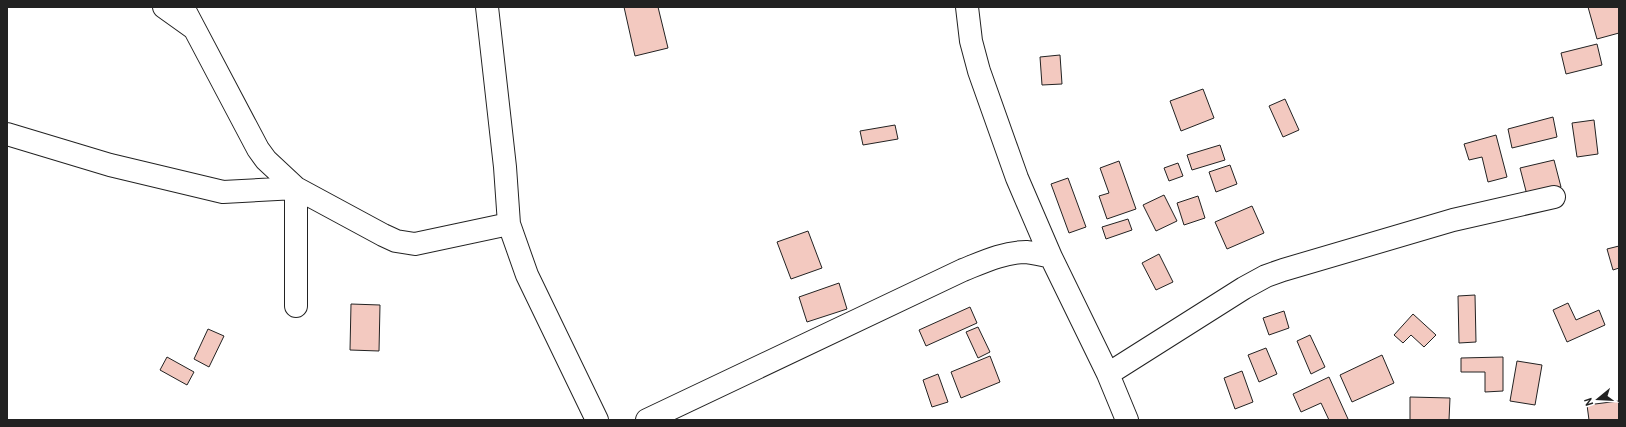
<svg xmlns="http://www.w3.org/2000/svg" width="1626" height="427" font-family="Overpass,sans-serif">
<rect width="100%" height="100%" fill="#fff"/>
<path fill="#f3c9c0" stroke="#222" d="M 624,7 L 658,7 L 668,48 L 635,56 Z
M 1588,7 L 1619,7 L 1619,33 L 1597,39 Z
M 1597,44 L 1602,65 L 1566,74 L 1561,53 Z
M 1060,55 L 1062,84 L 1042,85 L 1040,57 Z
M 1203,89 L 1214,118 L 1181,131 L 1170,101 Z
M 1285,99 L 1299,130 L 1283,137 L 1269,106 Z
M 1553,117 L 1557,137 L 1512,148 L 1508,129 Z
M 1594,120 L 1598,154 L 1577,157 L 1572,123 Z
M 895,125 L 898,139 L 863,145 L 860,131 Z
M 1496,135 L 1507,177 L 1488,182 L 1482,157 L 1469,160 L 1464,144 Z
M 1220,145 L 1225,160 L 1192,170 L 1187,155 Z
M 1554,160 L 1561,187 L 1527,195 L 1520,168 Z
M 1119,161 L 1136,209 L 1107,219 L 1099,196 L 1109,193 L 1100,168 Z
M 1178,163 L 1183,176 L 1169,181 L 1164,168 Z
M 1230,165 L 1237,184 L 1216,192 L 1209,172 Z
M 1068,178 L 1086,227 L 1069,233 L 1051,184 Z
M 1164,195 L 1177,221 L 1156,231 L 1143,205 Z
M 1198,196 L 1205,218 L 1184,225 L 1177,203 Z
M 1252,206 L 1264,233 L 1227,249 L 1215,222 Z
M 1128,219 L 1132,230 L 1106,239 L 1102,227 Z
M 808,231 L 822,268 L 791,279 L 777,242 Z
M 1619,246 L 1619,268 L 1613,270 L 1607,249 Z
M 1159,254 L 1173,282 L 1156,290 L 1142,263 Z
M 839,283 L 847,309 L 807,322 L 799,297 Z
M 1475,295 L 1476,342 L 1459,343 L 1458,296 Z
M 1568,303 L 1576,320 L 1599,310 L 1605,325 L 1567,342 L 1553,310 Z
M 351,304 L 380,305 L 379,351 L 350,350 Z
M 970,307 L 977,323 L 926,346 L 919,330 Z
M 1284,311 L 1289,328 L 1269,335 L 1263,318 Z
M 1413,314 L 1436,335 L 1424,347 L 1411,335 L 1403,343 L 1394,335 Z
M 978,327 L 990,352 L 978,358 L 966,332 Z
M 208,329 L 224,336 L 209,367 L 194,359 Z
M 1310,335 L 1325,367 L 1311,374 L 1297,341 Z
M 1266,348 L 1277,374 L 1259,382 L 1248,355 Z
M 1382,355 L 1394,383 L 1352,402 L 1340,375 Z
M 990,356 L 1000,382 L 961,398 L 951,372 Z
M 167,357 L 194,372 L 187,385 L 160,370 Z
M 1503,357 L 1503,391 L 1485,392 L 1485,372 L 1461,372 L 1461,358 Z
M 1517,361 L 1542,365 L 1535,405 L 1510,401 Z
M 1242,371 L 1253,402 L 1235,409 L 1224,378 Z
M 938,374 L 948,402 L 932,407 L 923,380 Z
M 1329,377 L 1348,419 L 1347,420 L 1329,420 L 1321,403 L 1301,412 L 1293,394 Z
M 1410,397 L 1450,398 L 1449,420 L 1410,420 Z
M 1619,401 L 1619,420 L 1589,420 L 1587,405 Z"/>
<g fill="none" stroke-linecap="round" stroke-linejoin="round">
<defs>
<path id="street" d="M 164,7 L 192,27
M 183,7 L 258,149 L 266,160 L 296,188 L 383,235 L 396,241 L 415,244 L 509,224
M 487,7 L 505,167 L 509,224 L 527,275 L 597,420
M 967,7 L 971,41 L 979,71 L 1017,178 L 1051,257 L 1108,374 L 1127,420
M 7,134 L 110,165 L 223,192 L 296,188 L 296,306
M 1108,374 L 1244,288 L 1266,276 L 1283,270 L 1453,220 L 1554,197
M 647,420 L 963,270 C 983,262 1004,252 1026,252 C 1034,253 1043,255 1051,257"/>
</defs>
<use href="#street" stroke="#222" stroke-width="24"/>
<use href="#street" stroke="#fff" stroke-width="22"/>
</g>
<rect width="1626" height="427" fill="none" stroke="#222222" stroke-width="16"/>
<g transform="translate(1598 399) rotate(252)" stroke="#ffffff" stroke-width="3" paint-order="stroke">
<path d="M0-3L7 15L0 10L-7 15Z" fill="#222222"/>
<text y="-6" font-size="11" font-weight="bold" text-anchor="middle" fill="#222222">N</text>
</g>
</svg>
